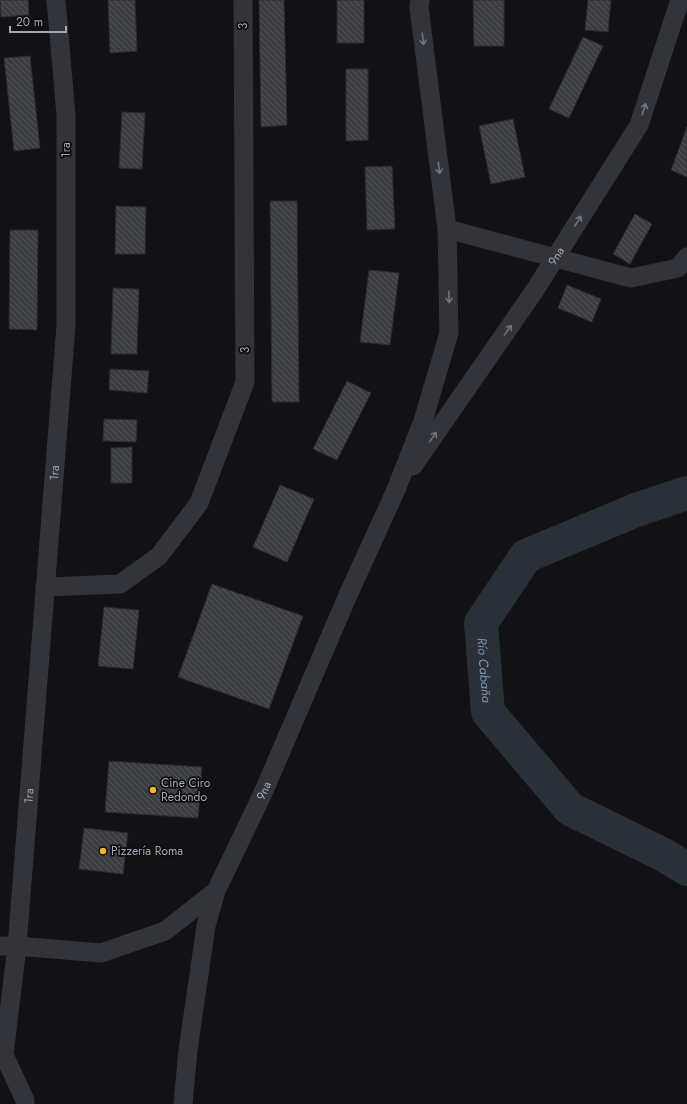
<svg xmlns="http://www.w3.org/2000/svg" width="687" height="1104" font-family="Jost,sans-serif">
<defs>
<pattern id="building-back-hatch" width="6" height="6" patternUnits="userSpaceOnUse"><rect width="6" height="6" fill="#3c3d41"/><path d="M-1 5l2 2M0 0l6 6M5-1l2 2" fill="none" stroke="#55565a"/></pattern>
</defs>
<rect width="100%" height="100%" fill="#121214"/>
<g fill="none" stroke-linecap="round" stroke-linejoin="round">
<path stroke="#293037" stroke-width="34" id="s1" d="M 687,493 L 636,510 L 526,556 L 481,623 L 488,712 L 570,809 L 664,855 L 687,869"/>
</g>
<path fill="url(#building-back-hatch)" stroke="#2c2c30" d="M 0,0 L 28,0 L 29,15 L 1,17 Z
M 108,0 L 135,0 L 137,51 L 110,53 Z
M 259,0 L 284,0 L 287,125 L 261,127 Z
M 337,0 L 364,0 L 364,43 L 337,43 Z
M 473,0 L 504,0 L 504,46 L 474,46 Z
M 588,0 L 611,0 L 608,32 L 585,30 Z
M 583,37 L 603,46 L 569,118 L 549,109 Z
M 30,56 L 40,148 L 14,151 L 4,58 Z
M 346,69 L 368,69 L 368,140 L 346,141 Z
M 122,112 L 145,113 L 142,169 L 119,168 Z
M 513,119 L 525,177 L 491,184 L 479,126 Z
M 687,127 L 687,177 L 671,170 Z
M 392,166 L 395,229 L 367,230 L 365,167 Z
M 270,201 L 297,201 L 299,402 L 272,402 Z
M 116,206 L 146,207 L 145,254 L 115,254 Z
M 635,214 L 652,224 L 630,264 L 613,254 Z
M 10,230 L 38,230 L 37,330 L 9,329 Z
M 369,270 L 399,273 L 390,345 L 360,342 Z
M 567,285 L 601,299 L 592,322 L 558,308 Z
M 113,288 L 139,289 L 137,354 L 111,354 Z
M 110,369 L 149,371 L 147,393 L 109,390 Z
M 347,381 L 371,393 L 337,460 L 313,449 Z
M 104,419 L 137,420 L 136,442 L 103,441 Z
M 132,447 L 132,483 L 111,483 L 111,448 Z
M 280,485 L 314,499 L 287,562 L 253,547 Z
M 212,584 L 303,616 L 269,709 L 178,677 Z
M 104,607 L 139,610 L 133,669 L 98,666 Z
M 109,761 L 202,767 L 198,818 L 105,812 Z
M 84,828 L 128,833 L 123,874 L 79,869 Z"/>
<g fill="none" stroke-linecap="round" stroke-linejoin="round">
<g stroke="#333439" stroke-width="19">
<path d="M 447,229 L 631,278 L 678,268 L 687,257"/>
<path id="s2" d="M 413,466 L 535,290 L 639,125 L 679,3 L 679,0"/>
<path d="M 45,587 L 120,584 L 159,556 L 199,503 L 245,382 L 243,0"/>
<path d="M 0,946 L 17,946 L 101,953 L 165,931 L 216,891"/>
<path id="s3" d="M 25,1104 L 25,1100 L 4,1055 L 17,946 L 66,326 L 66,115 L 56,0"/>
<path id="s4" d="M 183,1104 L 188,1050 L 206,926 L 216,891 L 263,793 L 348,595 L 395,492 L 423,421 L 449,333 L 447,229 L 419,7 L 420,0"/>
</g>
</g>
<defs><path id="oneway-shaft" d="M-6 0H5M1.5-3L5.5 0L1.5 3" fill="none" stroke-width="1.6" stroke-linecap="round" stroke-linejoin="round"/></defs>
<g stroke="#71747d">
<use href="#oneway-shaft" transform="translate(423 39) rotate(83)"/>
<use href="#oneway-shaft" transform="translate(644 109) rotate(-72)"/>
<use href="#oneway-shaft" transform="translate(439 168) rotate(83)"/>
<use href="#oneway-shaft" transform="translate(578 221) rotate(-58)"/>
<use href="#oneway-shaft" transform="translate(449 297) rotate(89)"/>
<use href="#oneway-shaft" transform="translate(508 330) rotate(-55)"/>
<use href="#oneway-shaft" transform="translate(433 437) rotate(-55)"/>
</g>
<g fill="#f0b72d" stroke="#0d0d0f" stroke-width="1.5">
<circle cx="153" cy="790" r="4"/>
<circle cx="103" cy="851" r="4"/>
</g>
<g text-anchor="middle" stroke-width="3.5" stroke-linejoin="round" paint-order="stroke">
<g font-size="12" fill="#a4a8b4" stroke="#0d0d0f">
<text transform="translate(243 26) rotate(-90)" y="4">3</text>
<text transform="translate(66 150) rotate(-90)" y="4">1ra</text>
<text dy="4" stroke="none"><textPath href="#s2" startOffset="254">9na</textPath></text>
<text transform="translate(245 350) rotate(-90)" y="4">3</text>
<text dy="4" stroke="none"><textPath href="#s3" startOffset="638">1ra</textPath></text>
<text dy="4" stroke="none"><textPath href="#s4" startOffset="327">9na</textPath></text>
<text dy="4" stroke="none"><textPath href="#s3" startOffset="314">1ra</textPath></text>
</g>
<g font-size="12" fill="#a4a8b4" stroke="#0d0d0f" text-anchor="start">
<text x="161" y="787">Cine Ciro<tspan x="161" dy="14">Redondo</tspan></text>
<text x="111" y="855">Pizzería Roma</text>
</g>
<g font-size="13" font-style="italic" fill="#7a94b0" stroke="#0d0d0f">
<text dy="5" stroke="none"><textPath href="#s1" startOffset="301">Río Cabaña</textPath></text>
</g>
</g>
<path d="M10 26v6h56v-6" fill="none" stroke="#a4a8b4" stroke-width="2"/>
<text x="16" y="26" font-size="12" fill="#a4a8b4" stroke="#0d0d0f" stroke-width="3" paint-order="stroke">20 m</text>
</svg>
